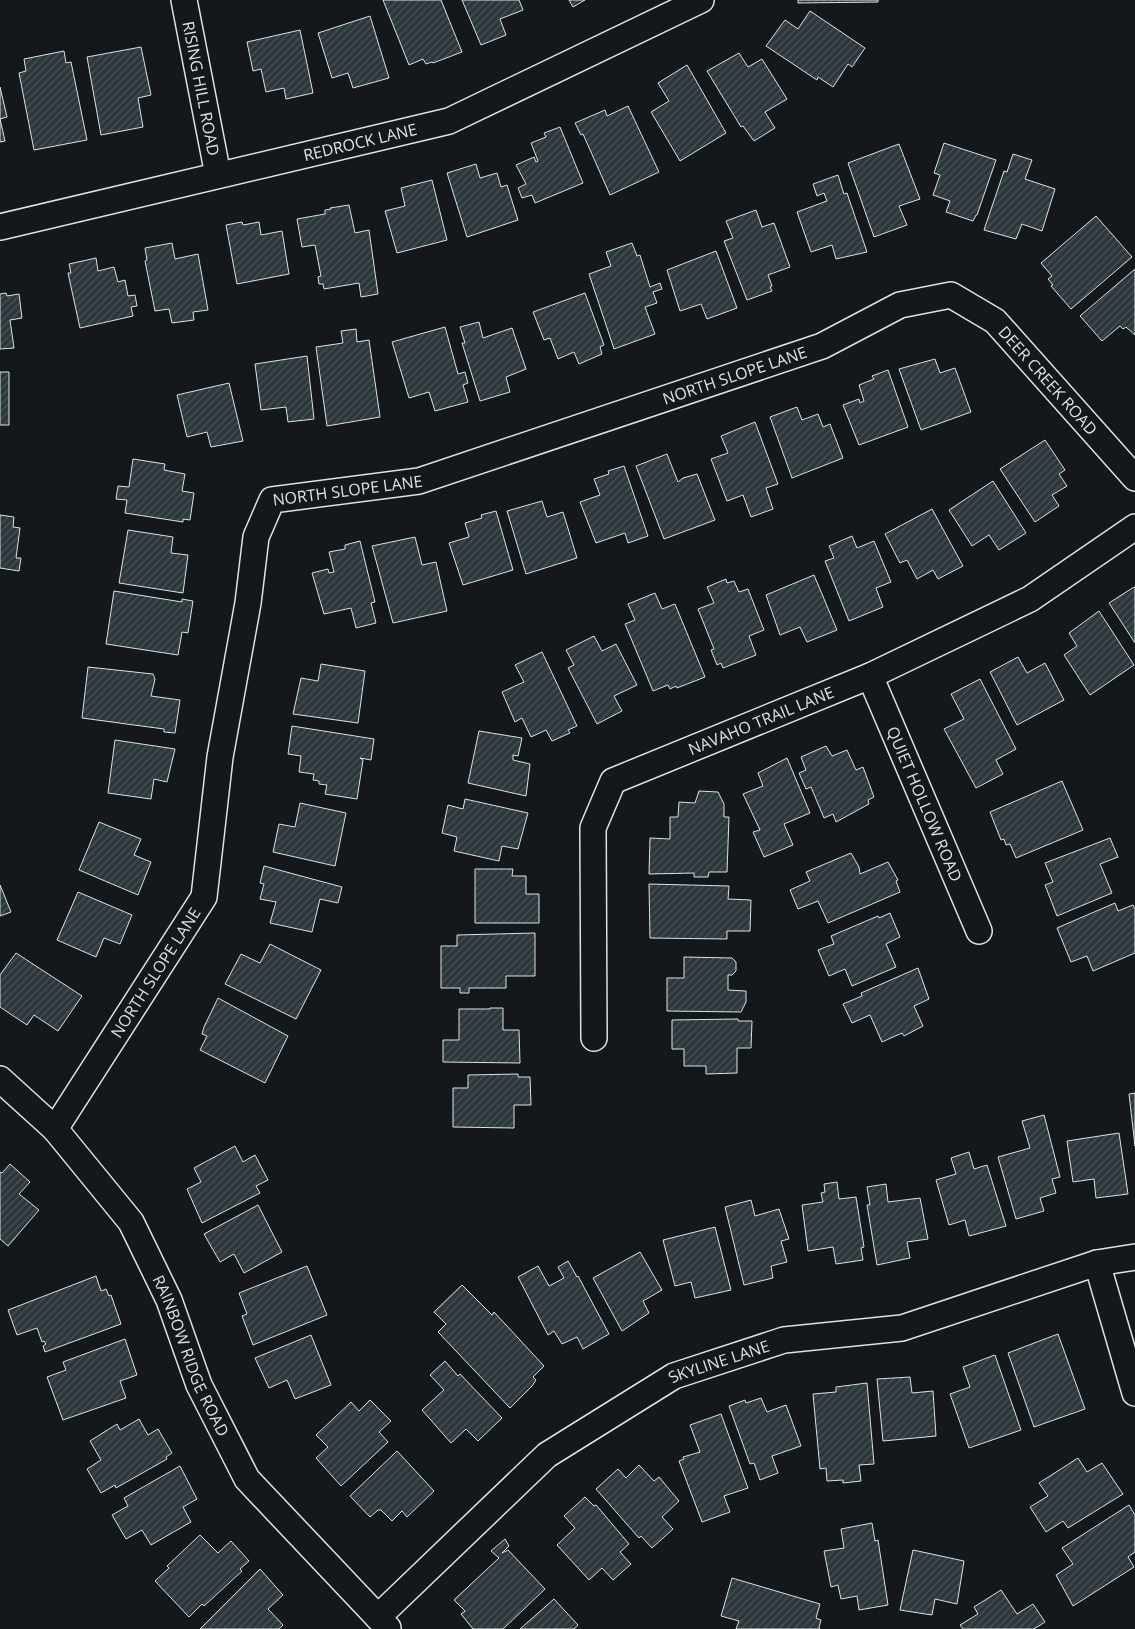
<svg xmlns="http://www.w3.org/2000/svg" width="1135" height="1629" font-family="'Open Sans',sans-serif">
<defs>
<pattern id="building-hatch" width="6" height="6" patternUnits="userSpaceOnUse" patternTransform="scale(1.25)"><rect width="6" height="6" fill="#2c363c"/><path d="M-1 1l2-2M0 6l6-6M5 7l2-2" fill="none" stroke="#4a5358"/></pattern>
</defs>
<rect width="100%" height="100%" fill="#14181c"/>
<path fill="url(#building-hatch)" stroke="#d8e6dc" d="M 383,0 L 441,0 L 462,52 L 433,63 L 432,62 L 426,64 L 423,59 L 409,65 Z
M 462,0 L 519,0 L 523,10 L 500,19 L 506,35 L 481,45 Z
M 569,0 L 585,0 L 573,7 Z
M 798,0 L 878,0 L 878,2 L 798,3 Z
M 810,11 L 865,48 L 852,67 L 848,64 L 833,87 L 818,77 L 817,80 L 766,46 L 785,20 L 798,29 Z
M 370,16 L 389,78 L 353,88 L 348,73 L 332,78 L 318,33 Z
M 300,30 L 313,93 L 286,99 L 284,88 L 266,92 L 261,69 L 253,71 L 247,42 Z
M 141,47 L 151,95 L 138,98 L 143,127 L 101,135 L 87,57 Z
M 64,51 L 66,63 L 71,62 L 87,140 L 34,150 L 19,73 L 26,71 L 24,59 Z
M 739,53 L 748,67 L 762,59 L 787,99 L 765,112 L 775,128 L 754,141 L 743,126 L 741,127 L 707,71 Z
M 687,65 L 726,133 L 680,161 L 651,112 L 669,101 L 658,83 Z
M 0,87 L 7,117 L 0,119 L 5,141 L 0,142 Z
M 628,106 L 659,172 L 610,195 L 583,134 L 581,135 L 575,123 L 605,110 L 607,116 Z
M 560,127 L 583,183 L 535,203 L 532,195 L 522,198 L 518,188 L 526,184 L 516,165 L 534,157 L 536,162 L 538,161 L 531,143 L 546,137 L 544,133 Z
M 944,143 L 996,160 L 977,215 L 976,215 L 973,221 L 946,212 L 950,201 L 933,195 L 940,175 L 934,173 Z
M 899,144 L 920,199 L 899,206 L 907,225 L 874,237 L 848,163 Z
M 1013,154 L 1032,160 L 1025,179 L 1055,189 L 1042,231 L 1022,224 L 1016,239 L 984,230 L 1004,171 L 1007,172 Z
M 476,164 L 480,178 L 497,173 L 501,187 L 507,185 L 518,220 L 467,237 L 447,173 Z
M 838,175 L 844,194 L 847,193 L 867,252 L 836,259 L 832,245 L 811,252 L 797,212 L 827,201 L 824,193 L 817,196 L 813,184 Z
M 432,180 L 447,240 L 397,253 L 385,211 L 405,206 L 401,188 Z
M 349,205 L 355,233 L 369,230 L 378,294 L 361,297 L 359,283 L 324,289 L 323,284 L 319,284 L 318,277 L 321,276 L 315,245 L 302,247 L 297,219 L 325,214 L 325,210 L 331,209 L 330,208 Z
M 756,210 L 762,227 L 774,223 L 790,267 L 768,275 L 772,286 L 770,287 L 772,291 L 747,300 L 724,241 L 733,238 L 726,221 Z
M 1096,216 L 1132,257 L 1071,309 L 1051,286 L 1053,285 L 1048,279 L 1052,276 L 1041,263 Z
M 242,222 L 243,225 L 259,222 L 261,235 L 282,231 L 289,274 L 237,284 L 226,225 Z
M 172,243 L 175,259 L 198,254 L 208,310 L 193,312 L 194,320 L 172,323 L 169,309 L 155,311 L 145,261 L 147,260 L 145,248 Z
M 632,243 L 637,256 L 640,255 L 650,287 L 660,283 L 662,289 L 653,292 L 657,303 L 645,307 L 655,334 L 614,349 L 589,274 L 611,266 L 606,252 Z
M 716,251 L 737,308 L 707,319 L 701,304 L 680,311 L 667,270 Z
M 96,258 L 98,271 L 114,267 L 118,282 L 125,280 L 128,296 L 135,295 L 137,306 L 131,307 L 133,316 L 80,328 L 68,273 L 71,273 L 69,264 Z
M 1135,269 L 1135,335 L 1126,327 L 1123,329 L 1120,326 L 1102,341 L 1080,316 Z
M 6,293 L 7,296 L 19,294 L 22,318 L 10,320 L 14,348 L 0,349 L 0,294 Z
M 585,293 L 604,345 L 600,347 L 602,354 L 579,364 L 574,352 L 558,359 L 550,338 L 544,340 L 533,312 Z
M 479,322 L 483,338 L 512,328 L 526,369 L 506,377 L 510,392 L 480,401 L 462,343 L 465,343 L 460,327 Z
M 445,327 L 458,374 L 465,372 L 468,383 L 463,385 L 468,402 L 435,411 L 429,392 L 409,398 L 392,342 Z
M 356,329 L 357,342 L 369,340 L 380,417 L 327,426 L 316,347 L 343,343 L 341,331 Z
M 307,356 L 314,419 L 288,422 L 286,407 L 261,410 L 255,364 Z
M 935,359 L 940,373 L 955,368 L 971,412 L 921,430 L 899,369 Z
M 888,370 L 908,427 L 859,445 L 843,405 L 859,399 L 860,403 L 864,401 L 859,385 L 874,379 L 872,376 Z
M 0,372 L 9,372 L 9,425 L 0,425 Z
M 229,383 L 243,441 L 211,447 L 207,432 L 187,437 L 177,395 Z
M 797,407 L 802,420 L 818,414 L 823,427 L 830,424 L 843,458 L 792,478 L 770,417 Z
M 755,422 L 778,484 L 766,488 L 773,509 L 751,517 L 743,495 L 727,501 L 711,459 L 728,453 L 721,436 Z
M 1045,440 L 1065,470 L 1059,474 L 1067,486 L 1052,495 L 1059,506 L 1035,522 L 1000,469 Z
M 667,454 L 678,482 L 683,478 L 697,474 L 715,520 L 664,539 L 636,466 Z
M 133,459 L 165,464 L 164,470 L 185,474 L 182,491 L 194,493 L 190,520 L 183,519 L 183,522 L 125,513 L 127,500 L 116,499 L 118,486 L 129,487 Z
M 624,466 L 648,536 L 628,543 L 625,533 L 596,543 L 580,502 L 600,495 L 594,479 L 609,474 L 608,471 Z
M 993,481 L 1026,533 L 999,550 L 989,535 L 972,546 L 949,510 Z
M 542,501 L 547,517 L 563,512 L 577,558 L 526,574 L 507,511 Z
M 932,509 L 963,566 L 938,579 L 933,570 L 917,579 L 907,560 L 900,563 L 885,534 Z
M 496,511 L 513,570 L 463,585 L 449,543 L 469,537 L 465,523 L 482,518 L 481,515 Z
M 0,515 L 14,517 L 13,527 L 20,528 L 16,558 L 21,558 L 19,571 L 0,568 Z
M 128,530 L 173,537 L 171,553 L 188,555 L 183,593 L 119,583 Z
M 852,536 L 857,548 L 874,541 L 891,582 L 876,588 L 883,607 L 849,621 L 825,561 L 834,558 L 829,546 Z
M 415,537 L 422,565 L 436,562 L 447,611 L 393,623 L 372,546 Z
M 360,541 L 375,602 L 371,603 L 376,623 L 356,628 L 351,608 L 324,614 L 312,573 L 328,569 L 329,573 L 334,572 L 329,552 L 345,549 L 345,545 Z
M 814,575 L 837,630 L 807,642 L 800,627 L 780,635 L 766,595 Z
M 726,579 L 727,583 L 734,581 L 739,592 L 748,589 L 764,630 L 749,636 L 756,655 L 723,668 L 721,663 L 717,665 L 711,650 L 714,649 L 698,609 L 714,603 L 707,587 Z
M 1134,587 L 1135,588 L 1135,643 L 1109,603 Z
M 114,591 L 182,602 L 182,599 L 193,601 L 188,633 L 182,632 L 178,655 L 106,644 Z
M 655,593 L 662,609 L 675,604 L 705,677 L 677,688 L 676,686 L 670,689 L 668,685 L 653,691 L 625,624 L 635,620 L 628,604 Z
M 1099,611 L 1134,665 L 1090,695 L 1064,655 L 1077,646 L 1069,633 Z
M 594,636 L 602,651 L 616,644 L 637,685 L 614,696 L 622,711 L 597,724 L 568,668 L 574,665 L 566,650 Z
M 542,652 L 577,726 L 568,730 L 570,733 L 552,741 L 546,730 L 531,737 L 522,718 L 515,722 L 502,692 L 524,682 L 515,665 Z
M 1018,657 L 1027,673 L 1045,663 L 1064,700 L 1017,725 L 990,672 Z
M 321,664 L 365,671 L 358,723 L 293,714 L 301,678 L 318,681 Z
M 88,667 L 153,674 L 155,679 L 151,696 L 180,700 L 175,733 L 164,732 L 164,729 L 82,718 Z
M 980,679 L 1016,749 L 996,760 L 1003,774 L 976,788 L 944,729 L 964,719 L 951,694 Z
M 292,726 L 374,739 L 371,760 L 360,758 L 363,760 L 357,799 L 325,794 L 327,785 L 319,784 L 319,781 L 313,780 L 314,774 L 299,772 L 301,756 L 288,754 Z
M 479,731 L 522,738 L 518,756 L 513,755 L 513,760 L 530,764 L 526,796 L 468,783 Z
M 115,740 L 175,749 L 167,782 L 154,779 L 151,799 L 108,793 Z
M 826,746 L 832,756 L 847,750 L 856,770 L 863,767 L 874,797 L 868,800 L 869,804 L 836,822 L 833,814 L 824,818 L 811,787 L 806,789 L 799,773 L 806,770 L 801,757 Z
M 787,758 L 810,813 L 784,824 L 793,845 L 764,857 L 753,832 L 760,830 L 743,794 L 763,786 L 758,773 Z
M 1062,781 L 1083,830 L 1016,858 L 1010,844 L 1006,845 L 1004,839 L 1001,840 L 990,812 Z
M 699,791 L 718,792 L 724,804 L 724,817 L 729,817 L 727,872 L 709,872 L 708,877 L 694,877 L 694,873 L 649,874 L 650,838 L 670,839 L 670,817 L 678,817 L 679,802 L 695,803 Z
M 465,799 L 528,813 L 518,849 L 502,846 L 499,861 L 454,851 L 457,837 L 442,833 L 448,805 L 463,809 Z
M 300,803 L 346,813 L 335,866 L 273,852 L 279,824 L 295,827 Z
M 99,822 L 141,839 L 134,855 L 151,862 L 138,895 L 79,870 Z
M 1110,838 L 1118,857 L 1100,864 L 1112,893 L 1057,916 L 1045,885 L 1053,882 L 1045,863 Z
M 851,853 L 859,867 L 860,874 L 888,862 L 898,880 L 896,881 L 900,892 L 828,923 L 818,901 L 798,909 L 790,890 L 810,881 L 806,872 Z
M 264,866 L 342,887 L 338,903 L 320,899 L 312,932 L 270,923 L 276,902 L 260,899 L 264,884 L 260,883 Z
M 475,869 L 513,869 L 512,876 L 526,876 L 526,894 L 539,894 L 539,923 L 475,923 Z
M 649,884 L 729,886 L 728,899 L 751,900 L 750,931 L 727,931 L 727,939 L 650,938 Z
M 0,885 L 11,912 L 0,916 Z
M 78,892 L 132,915 L 120,944 L 104,938 L 96,957 L 57,940 Z
M 1115,903 L 1118,911 L 1133,905 L 1135,909 L 1135,953 L 1093,971 L 1087,956 L 1071,962 L 1057,928 Z
M 890,913 L 900,937 L 886,944 L 896,967 L 852,986 L 845,969 L 829,976 L 818,950 L 834,944 L 831,936 L 878,916 L 879,918 Z
M 535,933 L 535,976 L 506,976 L 506,988 L 469,988 L 469,993 L 460,993 L 460,988 L 441,988 L 441,946 L 457,946 L 457,935 Z
M 270,944 L 321,970 L 296,1019 L 225,984 L 241,954 L 260,963 Z
M 16,953 L 82,996 L 58,1031 L 34,1015 L 27,1025 L 0,1007 L 0,975 Z
M 684,957 L 732,958 L 736,962 L 736,971 L 732,975 L 728,975 L 728,990 L 746,991 L 746,1002 L 741,1012 L 667,1011 L 667,978 L 684,978 Z
M 918,968 L 929,999 L 914,1006 L 923,1026 L 904,1036 L 902,1033 L 882,1042 L 870,1015 L 852,1023 L 843,1004 L 862,996 L 861,993 Z
M 218,998 L 288,1036 L 265,1083 L 200,1050 L 207,1036 L 202,1034 L 204,1027 Z
M 490,1008 L 503,1008 L 503,1030 L 519,1030 L 520,1063 L 443,1062 L 443,1040 L 459,1040 L 459,1009 L 490,1009 Z
M 738,1019 L 738,1021 L 752,1021 L 751,1048 L 737,1048 L 737,1073 L 706,1074 L 706,1066 L 684,1066 L 684,1049 L 672,1049 L 672,1020 Z
M 518,1074 L 518,1077 L 530,1077 L 531,1105 L 514,1105 L 514,1128 L 453,1127 L 453,1088 L 468,1088 L 468,1075 Z
M 1135,1093 L 1135,1146 L 1129,1094 Z
M 1044,1115 L 1060,1177 L 1052,1179 L 1056,1193 L 1040,1198 L 1044,1211 L 1016,1219 L 998,1157 L 1030,1148 L 1022,1121 Z
M 1119,1133 L 1128,1194 L 1096,1198 L 1094,1179 L 1073,1182 L 1067,1141 Z
M 235,1146 L 243,1162 L 255,1155 L 268,1180 L 256,1186 L 260,1193 L 202,1223 L 187,1189 L 201,1182 L 194,1168 Z
M 969,1152 L 974,1169 L 987,1165 L 1006,1226 L 969,1236 L 965,1220 L 949,1225 L 936,1180 L 956,1174 L 951,1158 Z
M 10,1164 L 30,1182 L 19,1194 L 39,1210 L 8,1246 L 0,1239 L 0,1172 L 2,1173 Z
M 837,1182 L 839,1199 L 856,1197 L 864,1247 L 861,1248 L 863,1260 L 836,1264 L 833,1247 L 808,1251 L 802,1205 L 823,1202 L 821,1193 L 825,1192 L 824,1184 Z
M 886,1184 L 888,1202 L 920,1198 L 928,1239 L 907,1242 L 910,1258 L 877,1265 L 867,1205 L 870,1205 L 867,1187 Z
M 751,1200 L 755,1216 L 779,1209 L 789,1239 L 781,1241 L 787,1262 L 771,1266 L 773,1278 L 744,1285 L 725,1207 Z
M 258,1205 L 282,1252 L 244,1273 L 234,1254 L 220,1262 L 204,1234 Z
M 715,1227 L 731,1290 L 695,1298 L 691,1282 L 675,1286 L 663,1240 Z
M 640,1252 L 662,1290 L 643,1301 L 649,1313 L 622,1331 L 593,1278 Z
M 568,1261 L 577,1277 L 578,1276 L 609,1334 L 583,1349 L 577,1337 L 562,1344 L 554,1331 L 548,1335 L 518,1277 L 538,1266 L 549,1286 L 564,1278 L 558,1267 Z
M 307,1266 L 327,1315 L 253,1345 L 242,1316 L 247,1314 L 239,1293 Z
M 96,1276 L 101,1291 L 106,1289 L 109,1296 L 111,1295 L 121,1324 L 45,1352 L 43,1346 L 46,1344 L 44,1341 L 42,1342 L 37,1328 L 17,1335 L 8,1310 Z
M 462,1285 L 492,1315 L 494,1312 L 544,1366 L 533,1377 L 536,1380 L 532,1386 L 510,1408 L 438,1332 L 446,1324 L 434,1312 Z
M 1058,1334 L 1085,1409 L 1034,1427 L 1008,1353 Z
M 311,1335 L 331,1385 L 295,1399 L 287,1380 L 269,1388 L 255,1358 Z
M 125,1339 L 137,1375 L 120,1381 L 126,1398 L 63,1420 L 47,1377 L 66,1370 L 63,1362 Z
M 995,1355 L 1021,1430 L 969,1448 L 950,1394 L 970,1387 L 963,1367 Z
M 445,1361 L 458,1376 L 460,1374 L 502,1418 L 478,1441 L 466,1429 L 451,1443 L 422,1410 L 444,1390 L 430,1375 Z
M 910,1377 L 912,1393 L 933,1391 L 936,1436 L 883,1441 L 877,1379 Z
M 867,1383 L 874,1464 L 859,1465 L 861,1481 L 843,1483 L 843,1480 L 827,1481 L 826,1468 L 820,1469 L 813,1394 L 836,1392 L 836,1387 Z
M 761,1398 L 767,1412 L 786,1405 L 801,1446 L 772,1456 L 778,1473 L 760,1480 L 754,1463 L 750,1464 L 729,1406 L 745,1400 L 746,1403 Z
M 370,1400 L 391,1421 L 379,1432 L 388,1442 L 341,1486 L 316,1458 L 328,1447 L 316,1435 L 351,1402 L 359,1411 Z
M 721,1414 L 748,1488 L 724,1496 L 730,1512 L 702,1522 L 679,1461 L 684,1459 L 683,1457 L 700,1452 L 690,1425 Z
M 139,1419 L 148,1435 L 158,1429 L 172,1453 L 166,1457 L 167,1459 L 116,1488 L 115,1485 L 101,1493 L 87,1469 L 101,1460 L 90,1441 L 117,1424 L 120,1430 Z
M 397,1451 L 434,1491 L 407,1517 L 402,1511 L 392,1521 L 381,1510 L 378,1510 L 370,1517 L 350,1496 Z
M 1078,1458 L 1087,1472 L 1102,1463 L 1123,1494 L 1068,1528 L 1063,1521 L 1046,1532 L 1030,1507 L 1048,1496 L 1039,1483 Z
M 639,1465 L 654,1481 L 659,1477 L 679,1501 L 662,1517 L 673,1529 L 652,1548 L 641,1536 L 639,1538 L 596,1489 L 618,1469 L 626,1478 Z
M 180,1466 L 197,1499 L 183,1507 L 191,1522 L 151,1545 L 142,1530 L 126,1539 L 112,1515 L 128,1506 L 124,1498 Z
M 585,1497 L 594,1506 L 596,1505 L 629,1544 L 620,1552 L 631,1564 L 613,1580 L 602,1568 L 589,1580 L 557,1545 L 575,1528 L 564,1516 Z
M 1129,1505 L 1135,1515 L 1135,1552 L 1128,1557 L 1134,1567 L 1073,1606 L 1056,1575 L 1073,1564 L 1062,1548 Z
M 872,1523 L 875,1541 L 878,1540 L 888,1605 L 859,1610 L 857,1596 L 841,1599 L 838,1585 L 831,1587 L 824,1551 L 844,1548 L 841,1529 Z
M 200,1535 L 218,1553 L 231,1541 L 249,1561 L 240,1569 L 242,1571 L 204,1606 L 202,1604 L 189,1617 L 155,1581 L 169,1568 L 167,1566 Z
M 505,1539 L 509,1546 L 502,1553 L 508,1550 L 545,1589 L 503,1629 L 473,1629 L 461,1614 L 465,1611 L 454,1600 L 499,1558 L 491,1551 Z
M 913,1550 L 964,1561 L 957,1604 L 935,1599 L 932,1615 L 900,1610 Z
M 260,1569 L 283,1595 L 268,1609 L 283,1625 L 279,1629 L 200,1629 Z
M 732,1578 L 820,1604 L 816,1618 L 821,1620 L 819,1627 L 820,1629 L 736,1629 L 739,1621 L 721,1616 Z
M 1001,1590 L 1017,1614 L 1033,1604 L 1045,1622 L 1034,1629 L 963,1629 L 960,1625 L 978,1614 L 974,1607 Z
M 554,1599 L 578,1625 L 574,1629 L 520,1629 Z"/>
<g fill="none" stroke-linecap="round" stroke-linejoin="round">
<defs>
<g id="street">
<path id="s1" d="M 184,0 L 218,175"/>
<path id="s2" d="M 0,227 L 449,121 L 701,0"/>
<path id="s3" d="M 870,676 L 979,931"/>
<path id="s4" d="M 594,1038 L 593,828 L 613,781 L 870,676 L 1030,599 L 1135,527"/>
<path id="s5" d="M 0,1079 L 55,1129 L 131,1222 L 169,1300 L 199,1385 L 247,1479 L 388,1628"/>
<path id="s6" d="M 55,1129 L 204,897 L 220,757 L 248,603 L 256,537 L 272,500 L 419,481 L 822,346 L 900,305 L 951,295 L 995,321 L 1135,478"/>
<path d="M 1097,1263 L 1135,1393"/>
<path id="s7" d="M 378,1617 L 547,1455 L 674,1376 L 784,1340 L 902,1328 L 1097,1263 L 1135,1257"/>
</g>
</defs>
<use href="#street" stroke="#d8e6dc" stroke-width="28"/>
<use href="#street" stroke="#14181c" stroke-width="25"/>
</g>
<g text-anchor="middle" stroke-width="4" stroke-linejoin="round" paint-order="stroke">
<g font-size="16" fill="#d8e6dc" stroke="#14181c">
<text dy="6" stroke="none"><textPath href="#s1" startOffset="90">RISING HILL ROAD</textPath></text>
<text dy="6" stroke="none"><textPath href="#s2" startOffset="370">REDROCK LANE</textPath></text>
<text dy="6" stroke="none"><textPath href="#s6" startOffset="1161">NORTH SLOPE LANE</textPath></text>
<text dy="6" stroke="none"><textPath href="#s6" startOffset="1524">DEER CREEK ROAD</textPath></text>
<text dy="6" stroke="none"><textPath href="#s6" startOffset="756">NORTH SLOPE LANE</textPath></text>
<text dy="6" stroke="none"><textPath href="#s4" startOffset="421">NAVAHO TRAIL LANE</textPath></text>
<text dy="6" stroke="none"><textPath href="#s3" startOffset="139">QUIET HOLLOW ROAD</textPath></text>
<text dy="6" stroke="none"><textPath href="#s6" startOffset="186">NORTH SLOPE LANE</textPath></text>
<text dy="6" stroke="none"><textPath href="#s5" startOffset="341">RAINBOW RIDGE ROAD</textPath></text>
<text dy="6" stroke="none"><textPath href="#s7" startOffset="431">SKYLINE LANE</textPath></text>
</g>
</g>
</svg>
